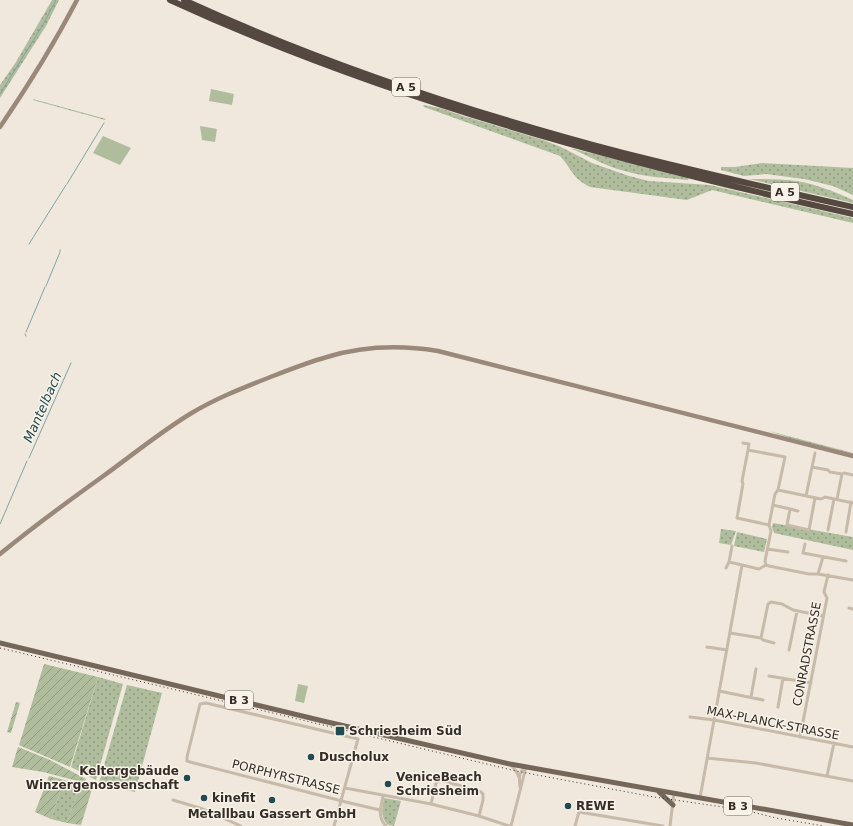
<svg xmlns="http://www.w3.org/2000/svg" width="853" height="826" font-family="'DejaVu Sans',sans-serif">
<defs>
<pattern id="grass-dots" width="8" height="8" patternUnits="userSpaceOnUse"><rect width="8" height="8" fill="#afbd9d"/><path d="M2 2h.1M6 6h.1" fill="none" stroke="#8f9a80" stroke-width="1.8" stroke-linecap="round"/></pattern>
<pattern id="garden-furrows" width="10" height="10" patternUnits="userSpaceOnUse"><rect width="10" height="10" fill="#afbd9d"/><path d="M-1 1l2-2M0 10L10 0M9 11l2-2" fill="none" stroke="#8f9a80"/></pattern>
</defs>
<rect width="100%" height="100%" fill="#f0e8dc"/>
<path fill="url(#grass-dots)" d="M 52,0 L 59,0 L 46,26 L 0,98 L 0,85 L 16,62 Z
M 33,99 L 106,119 L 105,120 L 33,100 Z
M 423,105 L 440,108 L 460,115 L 543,140 L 561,147 L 592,163 L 629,176 L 649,181 L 710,185 L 853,218 L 853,223 L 712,190 L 687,200 L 590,187 C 572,178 572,169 560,156 L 424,107 Z
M 570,148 L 689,177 L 688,180 C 666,178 643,177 621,170 C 603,165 587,155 570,148 Z
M 762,163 L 853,168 L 853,195 L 833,186 L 804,179 L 766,174 L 744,176 L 721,170 L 721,167 L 735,167 Z
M 749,179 C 764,179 780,179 796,181 C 816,184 835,192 853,200 L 853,203 Z
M 769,431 L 853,453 L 853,454 L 790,438 Z
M 773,523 L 853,537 L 853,550 L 774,533 L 772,527 Z
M 721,529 L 736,531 L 731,545 L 719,543 Z
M 737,532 L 767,539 L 764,552 L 734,546 Z
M 98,677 L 123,684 L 96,780 L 71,767 Z
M 127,685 L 162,693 L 135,792 L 111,787 L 99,783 Z
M 64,780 L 80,784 L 67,823 L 51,819 Z
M 384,798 L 401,801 L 394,826 L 388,825 C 380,816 382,809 384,798 Z"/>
<path fill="url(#garden-furrows)" d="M 44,664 L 98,677 L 70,767 L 19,745 Z
M 16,702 L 20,703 L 11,733 L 7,732 Z
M 18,747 L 50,760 L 86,779 L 85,783 L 43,772 L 12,767 Z
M 49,776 L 64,780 L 51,819 L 35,812 Z
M 80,784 L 93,786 L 81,825 L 67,823 Z"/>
<path fill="#afbd9d" d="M 211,89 L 234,94 L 232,105 L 209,101 Z
M 200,126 L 217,129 L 215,142 L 202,140 Z
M 103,136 L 131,148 L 120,165 L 93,153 Z
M 298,684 L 308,686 L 304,703 L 295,701 Z"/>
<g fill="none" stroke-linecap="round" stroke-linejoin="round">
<path stroke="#7da4aa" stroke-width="1" d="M 0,94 L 44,23 L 56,0
M 67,184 L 104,123
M 29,244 L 66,185
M 60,251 L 60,250
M 46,286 L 60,252
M 26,332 L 45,287
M 25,334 L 26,336
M 29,458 L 71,363
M 0,524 L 27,461"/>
<path stroke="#c7baa9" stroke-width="3" d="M 743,443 L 749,444 L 748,450
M 812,467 L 815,453
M 806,496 L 812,467 L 828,470 L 830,472 L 842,474
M 837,499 L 842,474 L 844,473 L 853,475
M 773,505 L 790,509 L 787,525 L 809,530 L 815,498
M 790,509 L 798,511
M 769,525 L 737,518 L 743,484 L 742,481 L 748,450 L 785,457 L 778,490
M 828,530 L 834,499
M 846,532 L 851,502
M 805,544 L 803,553 L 846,561
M 767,549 L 788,552
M 729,562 L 742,565
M 766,565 L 765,561 L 771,531 L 769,525 L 775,494 L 778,490 L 821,499 L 825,497 L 853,503
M 766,565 L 769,566 L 809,574 L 818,574 L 853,580
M 726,568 L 729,562 L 732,546
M 818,574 L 823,557
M 849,608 L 853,609
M 730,633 L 761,638 L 768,604 L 771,602 L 782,604 L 793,610 L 823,616
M 761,638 L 763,640 L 774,643
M 707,647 L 727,650
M 789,650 L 797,611
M 769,676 L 811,683
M 719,691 L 763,700
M 751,697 L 756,669
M 778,707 L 783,678
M 690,717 L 714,720 L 853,747
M 800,737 L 827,598 L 824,592 L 828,575
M 707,758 L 756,763 L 853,781
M 511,765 L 516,771 L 519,777
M 827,776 L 834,743
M 520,787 C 519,779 518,772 526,767
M 345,788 L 431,804 L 479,816 L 509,826
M 383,796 C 381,807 377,817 386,826
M 700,798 L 742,565 L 759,569 L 766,565
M 173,800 L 203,809 L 241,826
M 431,804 L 436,783 L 440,780 L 444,781 L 481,792 L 483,794 L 483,800 L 479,816
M 334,826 L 358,739 L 206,703 L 200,704 L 187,757 L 187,761 L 190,762 C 240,775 291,788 342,801 C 354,804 367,807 380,810
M 511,826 L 526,767
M 575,826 L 579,812 L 663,826
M 670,826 L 674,793"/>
<path stroke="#9a897a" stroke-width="4.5" d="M 0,127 C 28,86 54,44 77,0
M 0,554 C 33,527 67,502 102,477 C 131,456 159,433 190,414 C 216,398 245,387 273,376 C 291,369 309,362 327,357 C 363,346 401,345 438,351 L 853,456"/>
<path stroke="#75665a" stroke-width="5" d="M 0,643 L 323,721 L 510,764 L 853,825
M 659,792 L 673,805"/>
<path stroke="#554840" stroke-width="6" d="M 170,0 C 387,100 620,162 853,214
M 184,0 C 323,64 475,114 623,153 C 699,172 776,190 853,207"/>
<path stroke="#342d28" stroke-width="1" stroke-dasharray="1 3" stroke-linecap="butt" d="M 0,648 L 516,771 L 654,797 L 744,810 L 776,818 L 824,826"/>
</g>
<g fill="#214a52" stroke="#f8f2e8" stroke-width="1.5">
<rect x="335" y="726" width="10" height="10" rx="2"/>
<circle cx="311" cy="757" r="4"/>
<circle cx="187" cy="778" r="4"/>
<circle cx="388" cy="784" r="4"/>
<circle cx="204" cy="798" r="4"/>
<circle cx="272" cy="800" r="4"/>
<circle cx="568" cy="806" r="4"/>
</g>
<g text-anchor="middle" stroke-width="3" stroke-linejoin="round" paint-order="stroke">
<g fill="#f8f2e8" stroke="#6f6862" stroke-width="1">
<rect x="392" y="78" width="28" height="18" rx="3"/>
<rect x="771" y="183" width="28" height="18" rx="3"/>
<rect x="225" y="691" width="28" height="18" rx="3"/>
<rect x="724" y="797" width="28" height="18" rx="3"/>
</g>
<g font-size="11" font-weight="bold" fill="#342d28">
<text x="406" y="91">A 5</text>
<text x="785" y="196">A 5</text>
<text x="239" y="704">B 3</text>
<text x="738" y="810">B 3</text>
</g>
<g font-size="12" fill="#342d28" stroke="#f8f2e8">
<text transform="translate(807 654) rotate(-79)" y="4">CONRADSTRASSE</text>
<text transform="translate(773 723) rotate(11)" y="4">MAX-PLANCK-STRASSE</text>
<text transform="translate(286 777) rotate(14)" y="4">PORPHYRSTRASSE</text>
</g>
<g font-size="12" font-weight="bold" fill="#342d28" stroke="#f8f2e8" text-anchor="start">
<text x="349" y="735">Schriesheim Süd</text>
<text x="319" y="761">Duscholux</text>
<text x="179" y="775" text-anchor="end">Keltergebäude<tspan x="179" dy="14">Winzergenossenschaft</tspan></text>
<text x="396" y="781">VeniceBeach<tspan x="396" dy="14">Schriesheim</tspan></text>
<text x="212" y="802">kinefit</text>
<text x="576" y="810">REWE</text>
<text x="272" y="818" text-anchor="middle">Metallbau Gassert GmbH</text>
</g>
<g font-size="13" font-style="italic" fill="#214a52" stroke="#f8f2e8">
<text transform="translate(42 407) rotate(-66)" y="5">Mantelbach</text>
</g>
</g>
</svg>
